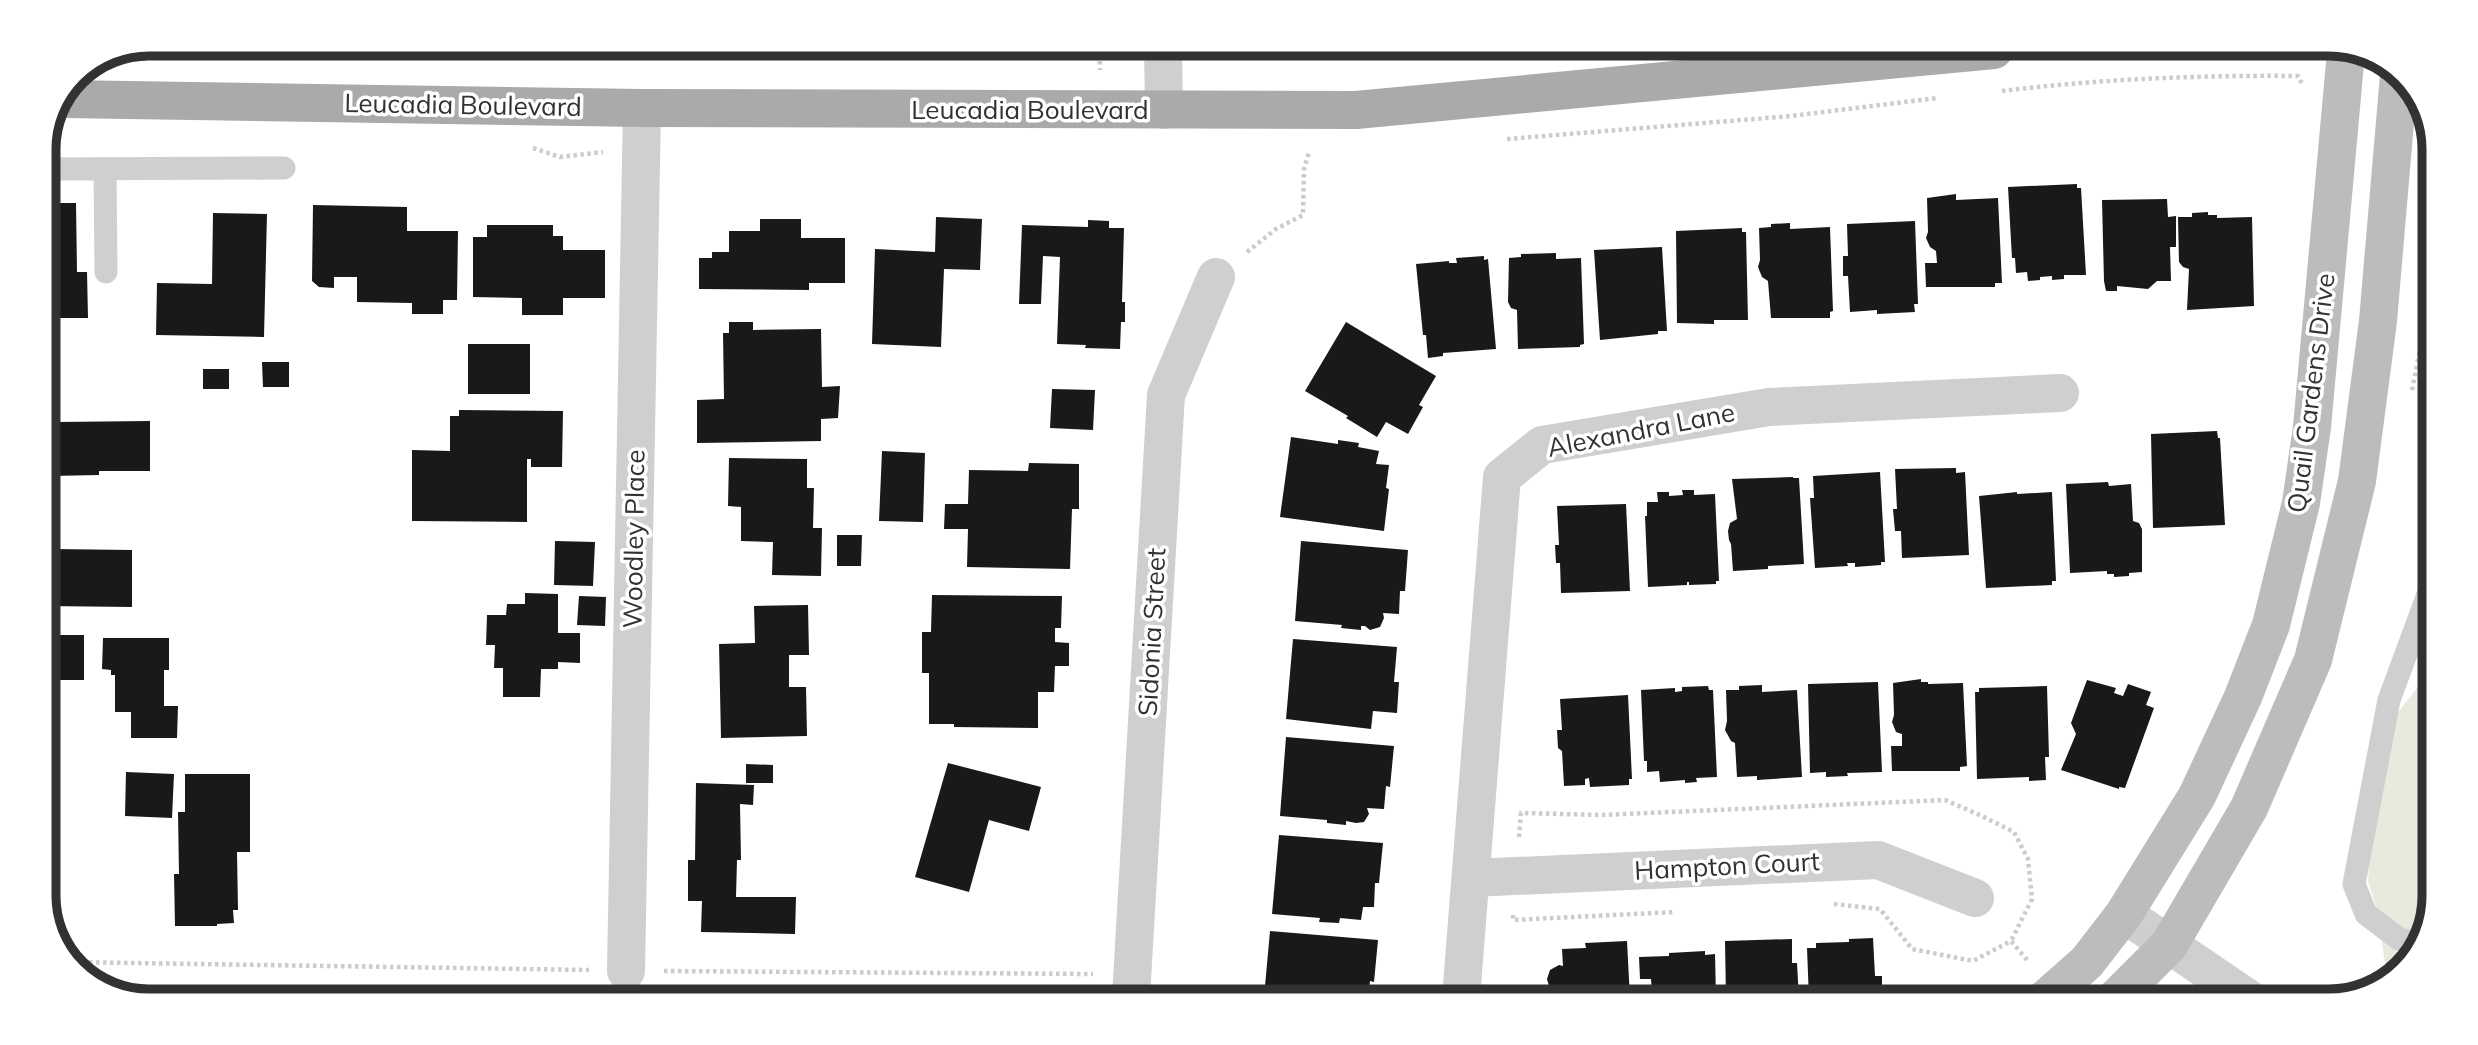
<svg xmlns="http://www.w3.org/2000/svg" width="2478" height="1045" font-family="Mulish,sans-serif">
<rect width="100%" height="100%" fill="#fff"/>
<path fill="#e6ebdd" d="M 2429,673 L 2426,936 L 2388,983 L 2377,910 L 2368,881 L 2370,856 L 2394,726 L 2399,711 Z"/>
<path fill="#191919" d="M 2077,184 L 2077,188 L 2081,188 L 2086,275 L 2064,275 L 2064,279 L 2052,280 L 2052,276 L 2040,277 L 2040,280 L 2028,281 L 2027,272 L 2016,273 L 2015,258 L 2012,258 L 2008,187 Z
M 1956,194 L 1956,200 L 1998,198 L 2002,283 L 1995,283 L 1995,287 L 1926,287 L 1925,263 L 1937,263 L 1936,251 L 1930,247 L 1926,238 L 1928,232 L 1927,198 Z
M 2167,199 L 2168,217 L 2176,216 L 2176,247 L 2170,247 L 2171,281 L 2157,281 L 2148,289 L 2117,286 L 2117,291 L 2106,291 L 2104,281 L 2102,200 Z
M 44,203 L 76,203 L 77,272 L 87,272 L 88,318 L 47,318 L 46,278 L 44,278 Z
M 313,205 L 407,207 L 407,231 L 458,231 L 457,300 L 443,300 L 443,314 L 412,314 L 412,303 L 357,302 L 357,277 L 334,277 L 334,288 L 319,287 L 312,281 Z
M 2208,212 L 2208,215 L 2217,215 L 2217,218 L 2252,217 L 2254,306 L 2187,310 L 2189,269 L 2183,267 L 2179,262 L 2178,217 L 2192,217 L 2192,213 Z
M 213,213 L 267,214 L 264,337 L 156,335 L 157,283 L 212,284 Z
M 936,217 L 982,219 L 980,270 L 944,269 L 941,347 L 872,344 L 875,249 L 935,252 Z
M 760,219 L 801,219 L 801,238 L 845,238 L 845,283 L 809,283 L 809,290 L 699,289 L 699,258 L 712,258 L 712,252 L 729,252 L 729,231 L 760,231 Z
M 1088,220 L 1109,221 L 1109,228 L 1124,228 L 1122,302 L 1125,302 L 1125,322 L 1121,322 L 1120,349 L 1085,348 L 1086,345 L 1057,344 L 1060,257 L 1043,256 L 1041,304 L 1019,304 L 1022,225 L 1088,227 Z
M 1915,221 L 1918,304 L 1914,304 L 1915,312 L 1877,314 L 1877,310 L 1850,312 L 1848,276 L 1843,276 L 1843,256 L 1848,256 L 1847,224 Z
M 1790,223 L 1790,229 L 1830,227 L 1833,311 L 1830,312 L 1830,318 L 1771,318 L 1768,281 L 1762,277 L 1758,267 L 1760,260 L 1759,228 L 1771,227 L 1771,224 Z
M 487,225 L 553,225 L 553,236 L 563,236 L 563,250 L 605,250 L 605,298 L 563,298 L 563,315 L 522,315 L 522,298 L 473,297 L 473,237 L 487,237 Z
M 1742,228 L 1742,232 L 1746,232 L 1748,320 L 1714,320 L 1714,324 L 1677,323 L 1676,231 Z
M 1662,247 L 1667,331 L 1658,331 L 1658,334 L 1600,340 L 1594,250 Z
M 1556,253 L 1556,259 L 1581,258 L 1584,344 L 1580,345 L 1580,347 L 1518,349 L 1517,310 L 1511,308 L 1508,302 L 1509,258 L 1521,257 L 1521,254 Z
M 1484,256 L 1484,260 L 1488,259 L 1496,349 L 1443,353 L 1443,356 L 1428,358 L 1426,335 L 1423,335 L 1416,264 L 1449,261 L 1449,263 L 1457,263 L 1456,258 Z
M 729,322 L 753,322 L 753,330 L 821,329 L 822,387 L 840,386 L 838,418 L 821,419 L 821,441 L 697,443 L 697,400 L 724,399 L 723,333 L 729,333 Z
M 1346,322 L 1436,376 L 1419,405 L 1423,407 L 1408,434 L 1386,422 L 1377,437 L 1346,418 L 1348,416 L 1305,391 Z
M 468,344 L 530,344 L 530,394 L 468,394 Z
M 262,362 L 289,362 L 289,387 L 263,387 Z
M 203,369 L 229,369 L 229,389 L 203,389 Z
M 1052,389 L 1095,390 L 1093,430 L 1050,428 Z
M 459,410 L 563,411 L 562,467 L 531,467 L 531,459 L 527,459 L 527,522 L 412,521 L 412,450 L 450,451 L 450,416 L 459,416 Z
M 44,416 L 57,416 L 57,422 L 150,421 L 150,471 L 99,471 L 99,475 L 51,476 L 51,460 L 44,460 Z
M 2217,431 L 2218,438 L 2220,438 L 2225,525 L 2153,528 L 2151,434 Z
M 1291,437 L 1338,444 L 1338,440 L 1359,443 L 1358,447 L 1379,451 L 1376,464 L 1389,465 L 1386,488 L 1389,489 L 1384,531 L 1280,517 Z
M 882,451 L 925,453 L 923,522 L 879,521 Z
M 729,458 L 807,459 L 807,488 L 814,488 L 813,528 L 822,528 L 821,576 L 772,575 L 773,542 L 741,541 L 741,507 L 728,506 Z
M 1029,463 L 1079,464 L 1079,509 L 1072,509 L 1070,569 L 967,567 L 968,529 L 944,529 L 945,504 L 968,504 L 969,470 L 1028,471 Z
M 1956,468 L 1956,473 L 1965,472 L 1969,555 L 1902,558 L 1901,531 L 1895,531 L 1893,509 L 1897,509 L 1895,469 Z
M 1880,472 L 1885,562 L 1881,562 L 1881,565 L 1855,567 L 1855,563 L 1847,563 L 1848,566 L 1815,568 L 1810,498 L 1814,498 L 1813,476 Z
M 1793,477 L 1793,478 L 1799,478 L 1804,564 L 1768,566 L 1768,569 L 1733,571 L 1731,544 L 1729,540 L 1728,531 L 1730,523 L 1737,519 L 1732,479 Z
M 2108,482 L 2109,486 L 2131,484 L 2133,521 L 2139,523 L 2142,529 L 2142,572 L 2129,573 L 2129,576 L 2114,577 L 2114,574 L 2107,574 L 2107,571 L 2070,573 L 2066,484 Z
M 1682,490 L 1694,490 L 1694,495 L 1715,494 L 1719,581 L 1716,581 L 1716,584 L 1689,585 L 1689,582 L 1687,582 L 1687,585 L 1648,587 L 1645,516 L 1647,516 L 1647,502 L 1658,502 L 1657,492 L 1669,492 L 1669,496 L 1683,495 Z
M 2017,492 L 2017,494 L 2052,492 L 2056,581 L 2052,581 L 2052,585 L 1986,588 L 1979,496 Z
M 1626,504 L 1630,591 L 1561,593 L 1560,563 L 1556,563 L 1555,545 L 1559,545 L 1557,506 Z
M 837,535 L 862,535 L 861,566 L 837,566 Z
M 555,541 L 595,542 L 593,586 L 554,585 Z
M 1301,541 L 1408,550 L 1405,591 L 1400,591 L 1399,614 L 1383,613 L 1384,618 L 1380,627 L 1370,630 L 1365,626 L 1361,626 L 1361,630 L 1341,628 L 1342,625 L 1295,621 Z
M 47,544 L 53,544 L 53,549 L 132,550 L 132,607 L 45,606 L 44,551 L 47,551 Z
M 525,593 L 558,594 L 558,633 L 580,633 L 580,663 L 558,662 L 558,669 L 541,669 L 540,697 L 503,697 L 503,668 L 494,668 L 495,645 L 486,645 L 487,615 L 506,615 L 507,604 L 525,604 Z
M 932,595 L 1062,596 L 1061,628 L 1055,628 L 1055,642 L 1069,643 L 1069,666 L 1055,666 L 1054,692 L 1038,692 L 1038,728 L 954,727 L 954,724 L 929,724 L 929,673 L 922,673 L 922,632 L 931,632 Z
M 579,596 L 606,597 L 605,626 L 577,625 Z
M 808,605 L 809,655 L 789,655 L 789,687 L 806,687 L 807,736 L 721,738 L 719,644 L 755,643 L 754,606 Z
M 44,635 L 84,635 L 84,680 L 44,680 Z
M 103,638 L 169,638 L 169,670 L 164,670 L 164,706 L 178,706 L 177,738 L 131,738 L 131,712 L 115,712 L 115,675 L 111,675 L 111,670 L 102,669 Z
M 1293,639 L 1397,647 L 1394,682 L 1399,682 L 1397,713 L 1373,711 L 1371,729 L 1286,719 Z
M 1921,679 L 1921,682 L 1928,682 L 1928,684 L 1963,683 L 1967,766 L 1960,767 L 1960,771 L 1892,771 L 1891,746 L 1902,746 L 1902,734 L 1896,732 L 1892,722 L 1894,715 L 1893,683 Z
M 2087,680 L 2116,688 L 2114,693 L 2123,696 L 2128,684 L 2151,692 L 2146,705 L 2154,708 L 2125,788 L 2119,787 L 2119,789 L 2061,770 L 2076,734 L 2071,723 Z
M 1878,682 L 1882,772 L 1847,773 L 1848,776 L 1826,777 L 1826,772 L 1810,773 L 1808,684 Z
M 1762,685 L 1762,692 L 1797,690 L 1802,777 L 1757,780 L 1757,776 L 1737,777 L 1735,743 L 1731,741 L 1725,730 L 1727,721 L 1726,690 L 1739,690 L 1739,686 Z
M 1708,686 L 1709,690 L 1713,690 L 1717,777 L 1696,778 L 1697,782 L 1685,783 L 1685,780 L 1660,782 L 1659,771 L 1647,772 L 1647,761 L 1644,761 L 1641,690 L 1675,688 L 1675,692 L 1682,691 L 1682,687 Z
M 2047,686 L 2049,757 L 2045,757 L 2046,780 L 2029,781 L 2029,777 L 1977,779 L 1975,692 L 1979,692 L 1979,688 Z
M 1628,695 L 1632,779 L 1629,779 L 1629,785 L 1590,787 L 1589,778 L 1585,779 L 1585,785 L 1564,786 L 1562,751 L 1558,748 L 1557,730 L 1562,730 L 1560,699 Z
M 1286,737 L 1394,746 L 1390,787 L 1386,786 L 1384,809 L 1367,808 L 1369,814 L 1364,822 L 1356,823 L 1346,821 L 1346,825 L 1327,823 L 1327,820 L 1280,816 Z
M 948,763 L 1041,787 L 1029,831 L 989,820 L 969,892 L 915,877 Z
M 746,764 L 773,765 L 773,783 L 746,783 Z
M 126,772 L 174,774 L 172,818 L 125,816 Z
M 185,774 L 250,774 L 250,852 L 237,852 L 238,910 L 233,910 L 234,923 L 217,924 L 217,926 L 175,926 L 174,874 L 179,874 L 178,812 L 185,812 Z
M 696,783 L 754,785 L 753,805 L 740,804 L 741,860 L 737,860 L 736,897 L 796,897 L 795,934 L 701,932 L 702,901 L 688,901 L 688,860 L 695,860 Z
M 1279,835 L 1383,843 L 1379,883 L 1375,883 L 1374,907 L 1363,907 L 1361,920 L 1340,918 L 1339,923 L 1319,922 L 1320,918 L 1272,914 Z
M 1270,931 L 1378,940 L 1374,982 L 1370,981 L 1368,998 L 1264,997 Z
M 1873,938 L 1875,976 L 1882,976 L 1882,995 L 1877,995 L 1877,1000 L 1809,999 L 1807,948 L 1816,948 L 1816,943 L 1849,942 L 1849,939 Z
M 1792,939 L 1792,963 L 1797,963 L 1799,999 L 1726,999 L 1725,941 Z
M 1627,941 L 1630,999 L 1547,998 L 1546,986 L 1549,986 L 1547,979 L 1550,970 L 1559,965 L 1563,966 L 1562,949 L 1586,948 L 1585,943 Z
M 1705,951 L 1705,955 L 1715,954 L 1716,999 L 1644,999 L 1652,992 L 1651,979 L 1640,979 L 1639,957 L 1669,956 L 1669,953 Z"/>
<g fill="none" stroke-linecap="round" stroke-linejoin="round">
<path stroke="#ccc" stroke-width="4.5" stroke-dasharray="3.5 3.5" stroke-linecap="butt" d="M 1099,47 L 1100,70
M 2002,91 C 2100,79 2199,75 2298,76 L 2302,84
M 1507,139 L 1791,116 L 1937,98
M 533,148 L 560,157 L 603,152
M 1247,252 L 1276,229 L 1303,215 L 1304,169 L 1309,152
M 2412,390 L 2420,350 L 2433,256
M 1519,837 L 1521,813 L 1602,815 L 1945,800 L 1982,816 L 2014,832 L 2028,859 L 2032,899 L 2011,941
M 1834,904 L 1880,909 L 1912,949 L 1973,961 L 2011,941 L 2028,961
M 1513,915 L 1513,920 L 1675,912
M 68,962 L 589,970
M 664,971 L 1093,974
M 1990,1000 L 2005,987"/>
<path stroke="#cfcfcf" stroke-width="23" d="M 44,169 L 284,168
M 105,169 L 106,272
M 2420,943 L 2399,939 L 2366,914 L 2354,884 L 2389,700 L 2430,589"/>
<path stroke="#cfcfcf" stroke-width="38" d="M 1163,47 L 1164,110
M 1472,878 L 1878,860 L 1975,898
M 626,971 L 642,108
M 1131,997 L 1166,395 L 1216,277
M 1461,998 L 1502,477 L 1542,445 L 1769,407 L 2060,393"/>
<path stroke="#cfcfcf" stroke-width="38" d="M 2124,914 L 2252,1001"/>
<path stroke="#bcbcbc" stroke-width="38" d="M 2044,1000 L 2087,962 L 2124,914 L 2197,796 L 2243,697 L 2271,625 L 2301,503 L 2312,427 L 2346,52
M 2114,1000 L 2169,945 L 2249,808 L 2313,660 L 2357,481 L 2378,321 L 2399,75"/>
<path stroke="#aaa" stroke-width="38" d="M 64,99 L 642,108 L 1356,110 L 1994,50"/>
</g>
<g text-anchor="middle" stroke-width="7" stroke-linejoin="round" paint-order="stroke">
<g font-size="26" fill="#323232" stroke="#fff">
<text transform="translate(463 105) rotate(1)" y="9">Leucadia Boulevard</text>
<text x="1030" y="119">Leucadia Boulevard</text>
<text transform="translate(2311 393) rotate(-83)" y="9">Quail Gardens Drive</text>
<text transform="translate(1641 430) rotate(-11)" y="9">Alexandra Lane</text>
<text transform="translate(634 539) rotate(-89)" y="9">Woodley Place</text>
<text transform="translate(1152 632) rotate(-87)" y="9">Sidonia Street</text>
<text transform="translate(1727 866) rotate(-3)" y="9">Hampton Court</text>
</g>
</g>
<path d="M0 0H2478V1045H0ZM149 56H2329A93 93 0 0 1 2422 149V896A93 93 0 0 1 2329 989H149A93 93 0 0 1 56 896V149A93 93 0 0 1 149 56Z" fill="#fff" fill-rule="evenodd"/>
<path fill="none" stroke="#323232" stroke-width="9" d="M149 56H2329A93 93 0 0 1 2422 149V896A93 93 0 0 1 2329 989H149A93 93 0 0 1 56 896V149A93 93 0 0 1 149 56Z"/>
</svg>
